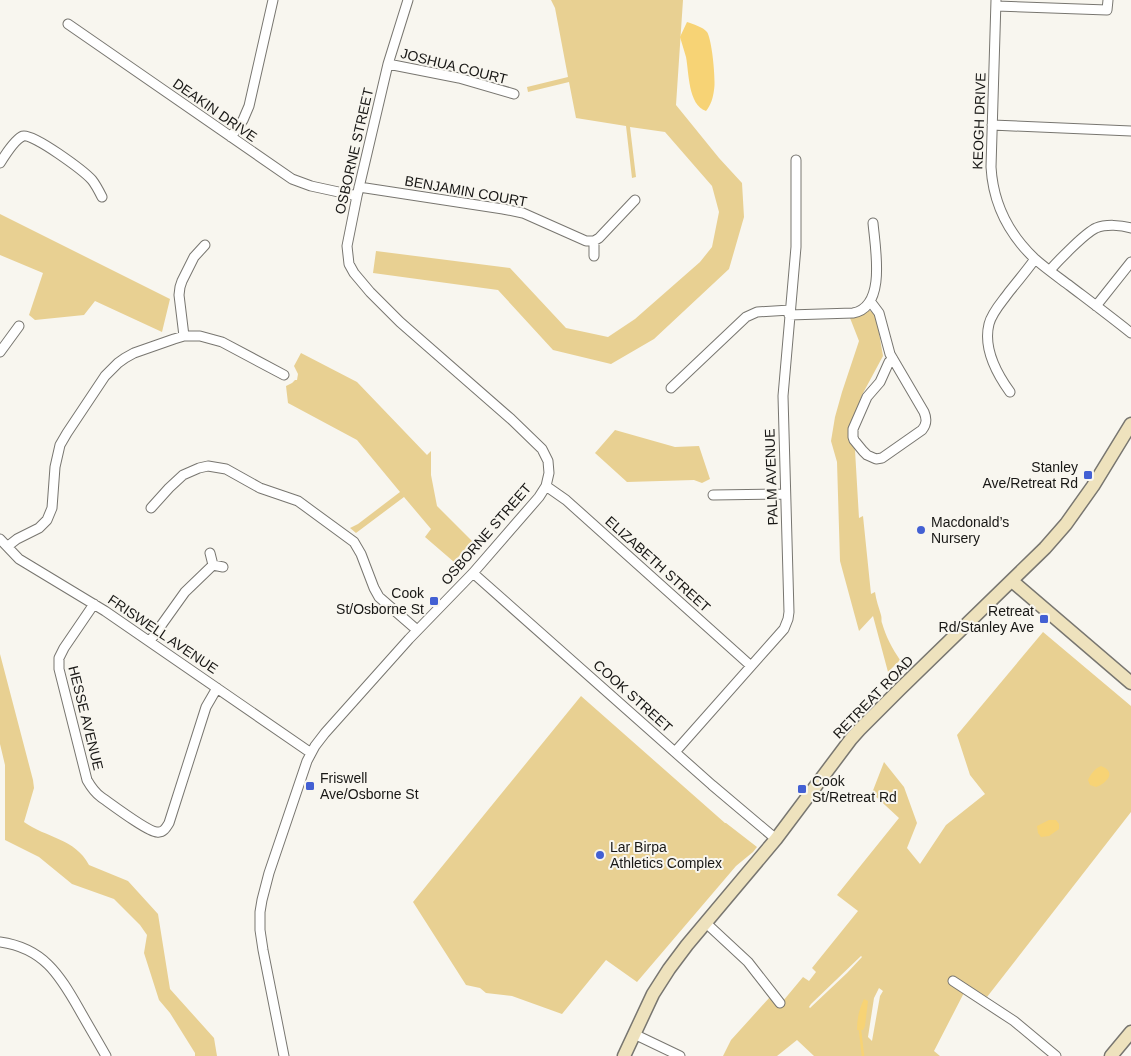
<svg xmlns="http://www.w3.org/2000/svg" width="1131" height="1056" font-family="Arial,sans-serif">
<rect width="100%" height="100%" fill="#f8f6ef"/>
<path fill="#e8d092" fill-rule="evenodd" d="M 551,0 L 683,0 L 676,105 L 719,158 L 742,183 L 744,217 L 729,269 L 654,339 L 611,364 L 553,350 L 498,290 L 373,273 L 376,251 L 510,268 L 566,328 L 608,337 L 635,319 L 700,262 L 712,247 L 719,212 L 712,186 L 665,132 L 630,127 L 636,177 L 632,178 L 626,126 L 576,118 L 569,82 L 528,92 L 527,87 L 568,77 L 555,8 Z
M 0,214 L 170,299 L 162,332 L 95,301 L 84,315 L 35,320 L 29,315 L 43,273 L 0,255 Z
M 867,310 L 873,312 L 877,321 L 883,356 L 862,395 L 849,429 L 850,440 L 855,450 L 859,518 L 863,516 L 871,594 L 875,592 C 876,600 879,608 881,615 C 882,618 881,621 882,623 C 886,637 892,648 900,660 L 888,672 L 873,616 L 859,631 L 840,561 L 837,462 L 831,441 L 835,417 L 842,392 L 859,341 L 850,318 L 855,317 Z
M 301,353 L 357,382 L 427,455 L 431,451 L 431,475 L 437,506 L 472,541 L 454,562 L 425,537 L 431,529 L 404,497 L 356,533 L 350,528 L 358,524 L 400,492 L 357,440 L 288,403 L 286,386 L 292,383 L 295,380 L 297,380 L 298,374 L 294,366 Z
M 615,430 L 675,447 L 699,446 L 710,479 L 702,483 L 694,480 L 627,482 L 595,453 Z
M 1043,632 L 1131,706 L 1131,812 L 987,997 L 968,985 L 934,1051 L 940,1056 L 814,1056 L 797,1040 L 777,1056 L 723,1056 L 731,1040 L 770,997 L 778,1007 L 803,977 L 809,981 L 816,972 L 812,968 L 858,911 L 837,895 L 899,818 L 872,793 L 884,762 L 904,787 L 917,823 L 907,848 L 920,864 L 946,825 L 985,794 L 970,775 L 957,735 ZM 861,956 L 862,957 L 847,973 L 810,1008 L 809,1007 L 811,1004 ZM 879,988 L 883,991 L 880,996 L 872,1041 L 868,1037 L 874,998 Z
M 0,654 L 33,780 L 34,788 L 24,822 C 46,838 75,838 89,865 L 128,881 L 158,914 L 170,989 L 214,1038 L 217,1056 L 195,1056 L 195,1053 L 170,1013 L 159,1000 L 144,953 L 147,935 L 140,925 L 114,899 L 72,884 L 39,857 L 5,840 L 5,765 L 0,744 Z
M 581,696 L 725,823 L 726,823 L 757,847 L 753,852 L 736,866 L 637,982 L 606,960 L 562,1014 L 512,996 L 486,993 L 480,988 L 466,985 L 413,902 Z"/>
<path fill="#f7d375" d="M 687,22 C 693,24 703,27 707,32 C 712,39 716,81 714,90 C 713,98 711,105 706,111 C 688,105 689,72 686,57 C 684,50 682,44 680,37 Z
M 1101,766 C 1117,772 1107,783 1096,787 L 1090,785 L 1088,780 C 1091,774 1094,769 1101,766 Z
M 1049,820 L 1056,820 L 1059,824 L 1059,829 L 1049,836 L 1041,837 L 1038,833 L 1037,826 Z
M 864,999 L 868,1001 L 865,1026 L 863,1030 L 857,1030 C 857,1019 859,1009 864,999 Z"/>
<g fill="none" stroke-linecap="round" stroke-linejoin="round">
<path stroke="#f7d375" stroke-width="2.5" d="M 860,1030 L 863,1056"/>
<defs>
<path id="street" d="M 996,0 L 991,167 C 993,202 1008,233 1034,258 C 1045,268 1058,277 1070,286 C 1091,302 1111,317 1131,333
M 996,6 L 1107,10 L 1108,0
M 68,24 L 292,179 L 311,186 L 357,196
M 388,64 L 459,78 L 514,94
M 992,125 L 1131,131
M 231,137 L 243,120 L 249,106 L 273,0
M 0,163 C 5,155 15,139 23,136 C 33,133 84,171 92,180 C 96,185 99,191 102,197
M 359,187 L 503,209 L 523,213 L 586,241 L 594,241 L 599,238 L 635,200
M 594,241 L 594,256
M 1050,270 C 1059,260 1085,233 1096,228 C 1106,224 1121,225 1131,228
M 870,301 L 879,313 L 890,354 L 924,412 C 927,419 927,424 922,430 L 882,458 L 876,459 L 867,455 L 863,451 L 854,440 L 853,437 L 853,429 L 867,397 L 880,382 L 889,362 L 893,359
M 1096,306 L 1131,262
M 789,315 L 853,313 C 887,307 875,247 873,223
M 184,336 L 179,295 L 180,287 L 182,281 L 194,257 L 205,245
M 0,352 L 19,326
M 671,388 L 746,317 L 757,312 L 790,310
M 1010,392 C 997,374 983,348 989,324 C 992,312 1002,302 1009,292 C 1018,281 1027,270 1035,259
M 546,486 L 566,500 L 751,666
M 713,495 L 785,494
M 151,508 L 169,488 L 183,475 L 199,468 L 208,466 L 226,469 L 260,488 L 298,501 L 354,542 L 361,554 L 374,588 L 379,597 L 417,630
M 0,539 L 19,559 L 105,611 L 311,753
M 8,546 L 17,539 L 39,528 L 47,520 L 52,508 L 55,467 L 60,445 L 67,433 L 105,376 L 118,363 L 125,358 L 134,353 L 174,339 L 184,336 L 200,336 L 222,342 L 284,375
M 210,553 L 213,565 L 223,567
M 473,573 L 712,785 L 776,839
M 94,604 L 64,648 L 59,658 L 59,669 L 87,780 C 91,787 94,792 101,797 C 111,804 148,832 157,832 C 163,833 166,828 169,823 L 206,707 L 217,688
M 150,641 L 185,592 L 213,565
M 675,752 L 784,629 L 788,619 L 789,612 L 783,396 L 796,247 L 796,160
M 706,923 L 748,962 L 780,1003
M 0,942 C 43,948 59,974 79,1009 C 88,1025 97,1040 106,1056
M 953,981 L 1014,1021 L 1056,1056
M 634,1034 L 680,1056
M 284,1056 L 263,950 L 260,930 L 260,912 L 262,900 L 269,873 L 307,761 L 315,746 L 325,733 L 409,639 L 473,573 L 539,497 L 546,486 L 549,473 L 548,461 L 542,449 L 511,419 L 400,322 L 370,292 L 354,273 L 349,264 L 347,246 L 357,196 L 388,64 L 408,0"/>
<path id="secondary" d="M 1012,581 L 1131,683
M 624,1056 L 653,994 L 669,969 L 687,945 L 776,839 L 851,739 L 859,730 L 900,689 L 1045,548 L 1066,524 L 1093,486 L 1131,424
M 1111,1056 L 1131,1032"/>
</defs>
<use href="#street" stroke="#787670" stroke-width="11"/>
<use href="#secondary" stroke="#787670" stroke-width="15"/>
<use href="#street" stroke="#fff" stroke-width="9"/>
<use href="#secondary" stroke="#eee2bd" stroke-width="12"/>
</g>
<g fill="#4360d3" stroke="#f8f6ef" stroke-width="2">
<rect x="1083" y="470" width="10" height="10" rx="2.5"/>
<circle cx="921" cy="530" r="5"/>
<rect x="429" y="596" width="10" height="10" rx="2.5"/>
<rect x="1039" y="614" width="10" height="10" rx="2.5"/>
<rect x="305" y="781" width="10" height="10" rx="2.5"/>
<rect x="797" y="784" width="10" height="10" rx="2.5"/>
<circle cx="600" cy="855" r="5"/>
</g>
<g text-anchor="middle" stroke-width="4" stroke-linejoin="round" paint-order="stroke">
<g font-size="14" fill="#181715" stroke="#f8f6ef">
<text transform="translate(454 66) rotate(14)" y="5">JOSHUA COURT</text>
<text transform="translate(215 110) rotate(35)" y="5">DEAKIN DRIVE</text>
<text transform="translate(979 121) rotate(-88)" y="5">KEOGH DRIVE</text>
<text transform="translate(354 151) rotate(-77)" y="5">OSBORNE STREET</text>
<text transform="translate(466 191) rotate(10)" y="5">BENJAMIN COURT</text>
<text transform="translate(771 477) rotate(-92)" y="5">PALM AVENUE</text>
<text transform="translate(486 534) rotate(-49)" y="5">OSBORNE STREET</text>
<text transform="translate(658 564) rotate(42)" y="5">ELIZABETH STREET</text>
<text transform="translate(163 634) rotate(34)" y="5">FRISWELL AVENUE</text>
<text transform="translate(633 696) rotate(42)" y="5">COOK STREET</text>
<text transform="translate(873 697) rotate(-46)" y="5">RETREAT ROAD</text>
<text transform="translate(86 718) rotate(76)" y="5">HESSE AVENUE</text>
</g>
<g font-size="14" fill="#181715" stroke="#f8f6ef" text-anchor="start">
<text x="1078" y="472" text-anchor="end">Stanley<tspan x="1078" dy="16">Ave/Retreat Rd</tspan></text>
<text x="931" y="527">Macdonald’s<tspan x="931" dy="16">Nursery</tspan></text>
<text x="424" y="598" text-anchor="end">Cook<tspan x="424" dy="16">St/Osborne St</tspan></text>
<text x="1034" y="616" text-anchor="end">Retreat<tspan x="1034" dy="16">Rd/Stanley Ave</tspan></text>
<text x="320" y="783">Friswell<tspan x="320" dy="16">Ave/Osborne St</tspan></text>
<text x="812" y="786">Cook<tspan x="812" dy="16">St/Retreat Rd</tspan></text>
<text x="610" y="852">Lar Birpa<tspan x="610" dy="16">Athletics Complex</tspan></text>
</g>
</g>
</svg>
